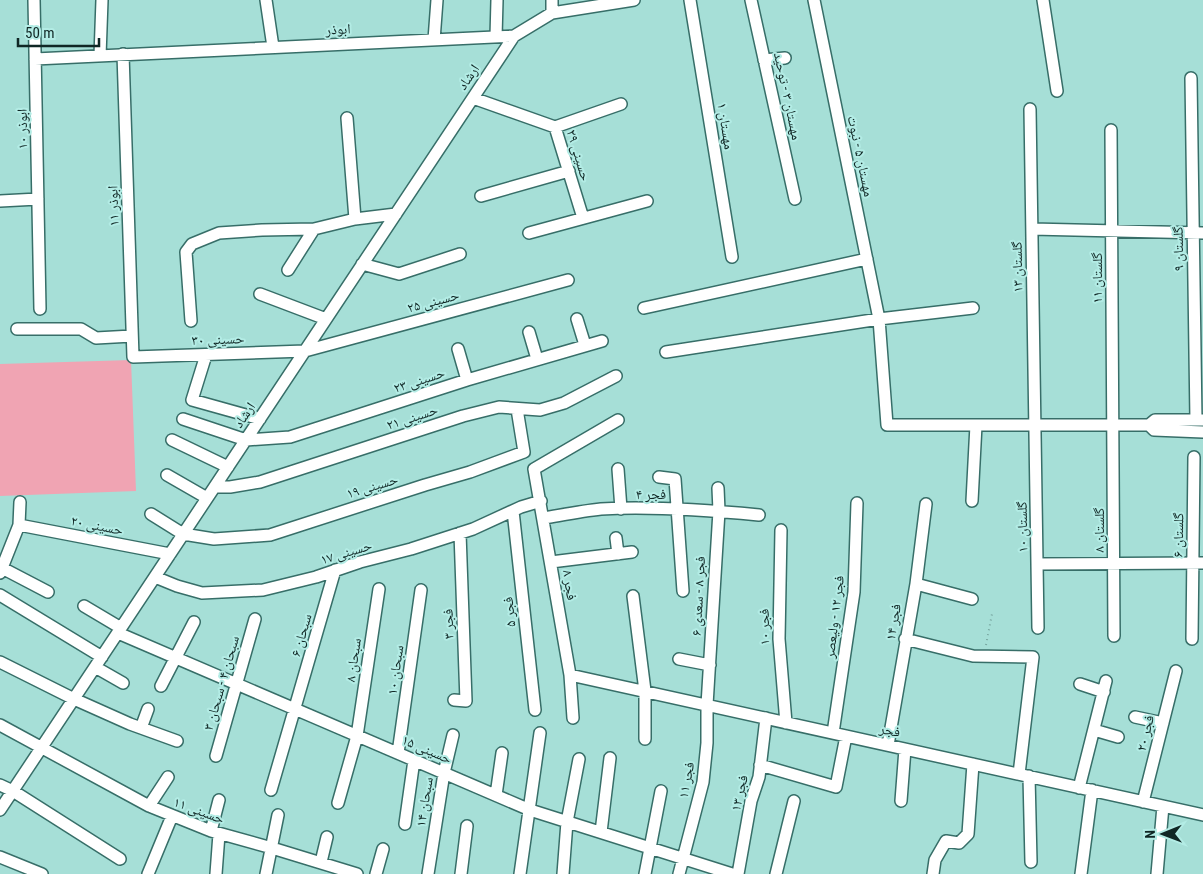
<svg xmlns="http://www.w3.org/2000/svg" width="1203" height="874" font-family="'Roboto Condensed','Noto Naskh Arabic',sans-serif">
<rect width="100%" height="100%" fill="#a6dfd7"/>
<path fill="#f0a4b3" d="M 131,360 L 136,491 L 0,496 L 0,364 Z"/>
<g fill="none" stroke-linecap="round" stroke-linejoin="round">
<defs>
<path id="minor" d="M 34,0 L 40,309
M 266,0 L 273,47
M 552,0 L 552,13
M 690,0 L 732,257
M 751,0 L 795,199
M 814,0 L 879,319 L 887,425 L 1149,425 L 1155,420 L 1203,420
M 1043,0 L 1057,91
M 496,37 L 497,0
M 434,40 L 437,0
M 123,54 L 133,357 L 305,351 L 568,280
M 100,56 L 102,0
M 35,59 L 514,36 L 552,13 L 634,0
M 764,60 L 785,58
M 1191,78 L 1196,420
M 473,98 L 555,127 L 583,218
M 1030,109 L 1038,628
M 347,118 L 355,219
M 555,127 L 621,104
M 1111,130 L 1114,636
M 481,196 L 569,171
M 0,201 L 38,199
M 1032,229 L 1203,233
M 529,233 L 647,201
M 362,264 L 399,274 L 460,254
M 288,270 L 314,229
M 260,294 L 326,319
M 644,308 L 867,259
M 577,319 L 585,345
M 191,321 L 186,252 L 192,244 L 219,233 L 262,230 L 314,229 L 355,219 L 396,214
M 17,329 L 81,329 L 96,338 L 132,336
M 529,332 L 537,359
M 458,349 L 467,380
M 666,352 L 879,319 L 973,308
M 206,355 L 192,400 L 260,419
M 183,419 L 246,440 L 290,437 L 467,380 L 602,341
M 1149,425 L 1154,430 L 1203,432
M 172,440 L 228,467
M 618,469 L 621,509
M 167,475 L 207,498
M 659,477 L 675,479 L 683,591
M 215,487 L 230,487 L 260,482 L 463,416 L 499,407 L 540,410 L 564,403 L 616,376
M 972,501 L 976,425
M 513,511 L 535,710
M 151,514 L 183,534 L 214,539 L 270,535 L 425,485 L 470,472 L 524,452 L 517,409
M 544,518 C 562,515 582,511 601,509 C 653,506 707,510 759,515
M 19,525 L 170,554
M 781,530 L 779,639 L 786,723
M 616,538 L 618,554
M 551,562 L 632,552
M 1037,564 L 1203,563
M 2,568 L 48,592
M 0,573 L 19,525 L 20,502
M 155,577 L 177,586 L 202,593 L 263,590 L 316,577 L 360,562 L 411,549 L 473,529 L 521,507 L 541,501
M 916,584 L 972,599
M 0,595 L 102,657
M 633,596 L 645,691 L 645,739
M 84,606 L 121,628
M 118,633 L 530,810 L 732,874
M 905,639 L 973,656 L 1033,657 L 1019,774
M 1192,639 L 1194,457
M 679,659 L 710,665
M 0,662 L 74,699 L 130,724 L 177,741
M 95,667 L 123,683
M 570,675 L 1203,815
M 1080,684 L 1104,692
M 161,686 L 194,622
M 454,700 L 466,701 L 460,533
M 1135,717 L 1163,723
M 573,718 L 570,675 L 534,469 L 618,420
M 0,725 L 149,806 L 211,831 L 272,848 L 357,874
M 141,728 L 148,709
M 1094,730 L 1118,737
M 833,733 L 854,592 L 857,503
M 888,745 L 916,584 L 926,504
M 398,753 L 421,590
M 216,756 L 255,619
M 760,765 L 836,787 L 846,736
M 1029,776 L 1031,862
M 0,785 L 13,791 L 120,859
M 1079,788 L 1106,681
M 271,790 L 335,570
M 496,795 L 502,753
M 901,801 L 905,749
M 1143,802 L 1176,671
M 338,803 L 357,736 L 379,589
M 149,806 L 168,777
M 0,810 L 514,36
M 405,824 L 414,760
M 211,831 L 219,800
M 601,832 L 610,758
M 0,857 L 42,874
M 321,862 L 327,837
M 148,874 L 172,816
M 216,874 L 219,834
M 266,874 L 278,815
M 376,874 L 383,849
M 428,874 L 444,773 L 453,735
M 461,874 L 467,826
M 520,874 L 540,733
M 563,874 L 567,822 L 579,759
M 645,874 L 661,791
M 679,874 L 703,782 L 707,743 L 707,705 L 719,511 L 718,488
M 738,874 L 751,801 L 759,777 L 766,718
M 776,874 L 794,801
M 933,874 L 935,860 L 946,841 L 959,843 L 968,834 L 973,764
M 1081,874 L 1092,790
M 1157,874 L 1163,806"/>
</defs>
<use href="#minor" stroke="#376e68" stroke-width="14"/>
<path stroke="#76a49e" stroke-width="2" stroke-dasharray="1 4" stroke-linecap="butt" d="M 986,645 L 992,614"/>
<use href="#minor" stroke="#fff" stroke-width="11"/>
</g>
<g text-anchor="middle" stroke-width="4" stroke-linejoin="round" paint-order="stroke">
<g font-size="14" fill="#102725" stroke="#b3ece5">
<text transform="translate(338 29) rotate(-3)" y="5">ابوذر</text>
<text transform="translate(468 77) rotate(-56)" y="5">ارشاد</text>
<text transform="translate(788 96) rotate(78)" y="5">مهستان ۳ - توحید</text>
<text transform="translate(726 126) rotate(81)" y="5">مهستان ۱</text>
<text transform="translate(22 129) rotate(-91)" y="5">ابوذر ۱۰</text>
<text transform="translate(579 155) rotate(73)" y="5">حسینی ۲۹</text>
<text transform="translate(861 156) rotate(78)" y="5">مهستان ۵ - نبوت</text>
<text transform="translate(113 206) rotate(-92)" y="5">ابوذر ۱۱</text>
<text transform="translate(1178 249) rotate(-91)" y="5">گلستان ۹</text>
<text transform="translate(1017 267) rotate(-91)" y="5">گلستان ۱۳</text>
<text transform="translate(1097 278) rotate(-90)" y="5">گلستان ۱۱</text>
<text transform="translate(433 301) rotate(-15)" y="5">حسینی ۲۵</text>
<text transform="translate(218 339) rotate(-2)" y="5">حسینی ۳۰</text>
<text transform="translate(419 380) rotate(-18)" y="5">حسینی ۲۳</text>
<text transform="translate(244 415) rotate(-56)" y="5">ارشاد</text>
<text transform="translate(412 417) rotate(-18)" y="5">حسینی ۲۱</text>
<text transform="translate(372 486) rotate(-17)" y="5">حسینی ۱۹</text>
<text x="651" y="499">فجر ۴</text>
<text transform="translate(97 525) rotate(11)" y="5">حسینی ۲۰</text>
<text transform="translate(1022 527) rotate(-91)" y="5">گلستان ۱۰</text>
<text transform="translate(1099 530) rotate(-90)" y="5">گلستان ۸</text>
<text transform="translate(1178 535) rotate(-89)" y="5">گلستان ۶</text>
<text transform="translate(346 552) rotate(-17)" y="5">حسینی ۱۷</text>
<text transform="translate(570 585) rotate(81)" y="5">فجر ۸</text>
<text transform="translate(698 596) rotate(-87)" y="5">فجر ۸ - سعدی ۶</text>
<text transform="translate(509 612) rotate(-96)" y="5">فجر ۵</text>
<text transform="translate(834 617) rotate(-83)" y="5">فجر ۱۲ - ولیعصر</text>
<text transform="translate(893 622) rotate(-80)" y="5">فجر ۱۴</text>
<text transform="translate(448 624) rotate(-92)" y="5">فجر ۳</text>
<text transform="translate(764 627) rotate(-91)" y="5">فجر ۱۰</text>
<text transform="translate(301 635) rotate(-74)" y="5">سبحان ۶</text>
<text transform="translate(353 660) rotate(-82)" y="5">سبحان ۸</text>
<text transform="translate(395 670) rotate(-82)" y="5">سبحان ۱۰</text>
<text transform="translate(221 683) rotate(-74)" y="5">سبحان ۴ - سبحان ۳</text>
<text transform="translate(890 730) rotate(12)" y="5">فجر</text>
<text transform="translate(1145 733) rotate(-76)" y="5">فجر ۲۰</text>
<text transform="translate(427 749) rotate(23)" y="5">حسینی ۱۵</text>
<text transform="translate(686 780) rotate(-79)" y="5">فجر ۱۱</text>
<text transform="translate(739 793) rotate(-77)" y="5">فجر ۱۳</text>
<text transform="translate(424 802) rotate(-81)" y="5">سبحان ۱۴</text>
<text transform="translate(199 810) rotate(20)" y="5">حسینی ۱۱</text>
</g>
</g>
<g transform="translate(1163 834) rotate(269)" stroke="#b3ece5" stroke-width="4" paint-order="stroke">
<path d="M0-4L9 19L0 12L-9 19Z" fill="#102725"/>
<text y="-8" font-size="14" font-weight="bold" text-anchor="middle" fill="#102725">N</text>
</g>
<path d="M18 38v8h81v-8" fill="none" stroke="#102725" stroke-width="2.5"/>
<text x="25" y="38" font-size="15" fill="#102725" stroke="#b3ece5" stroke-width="4" paint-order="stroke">50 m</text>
</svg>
